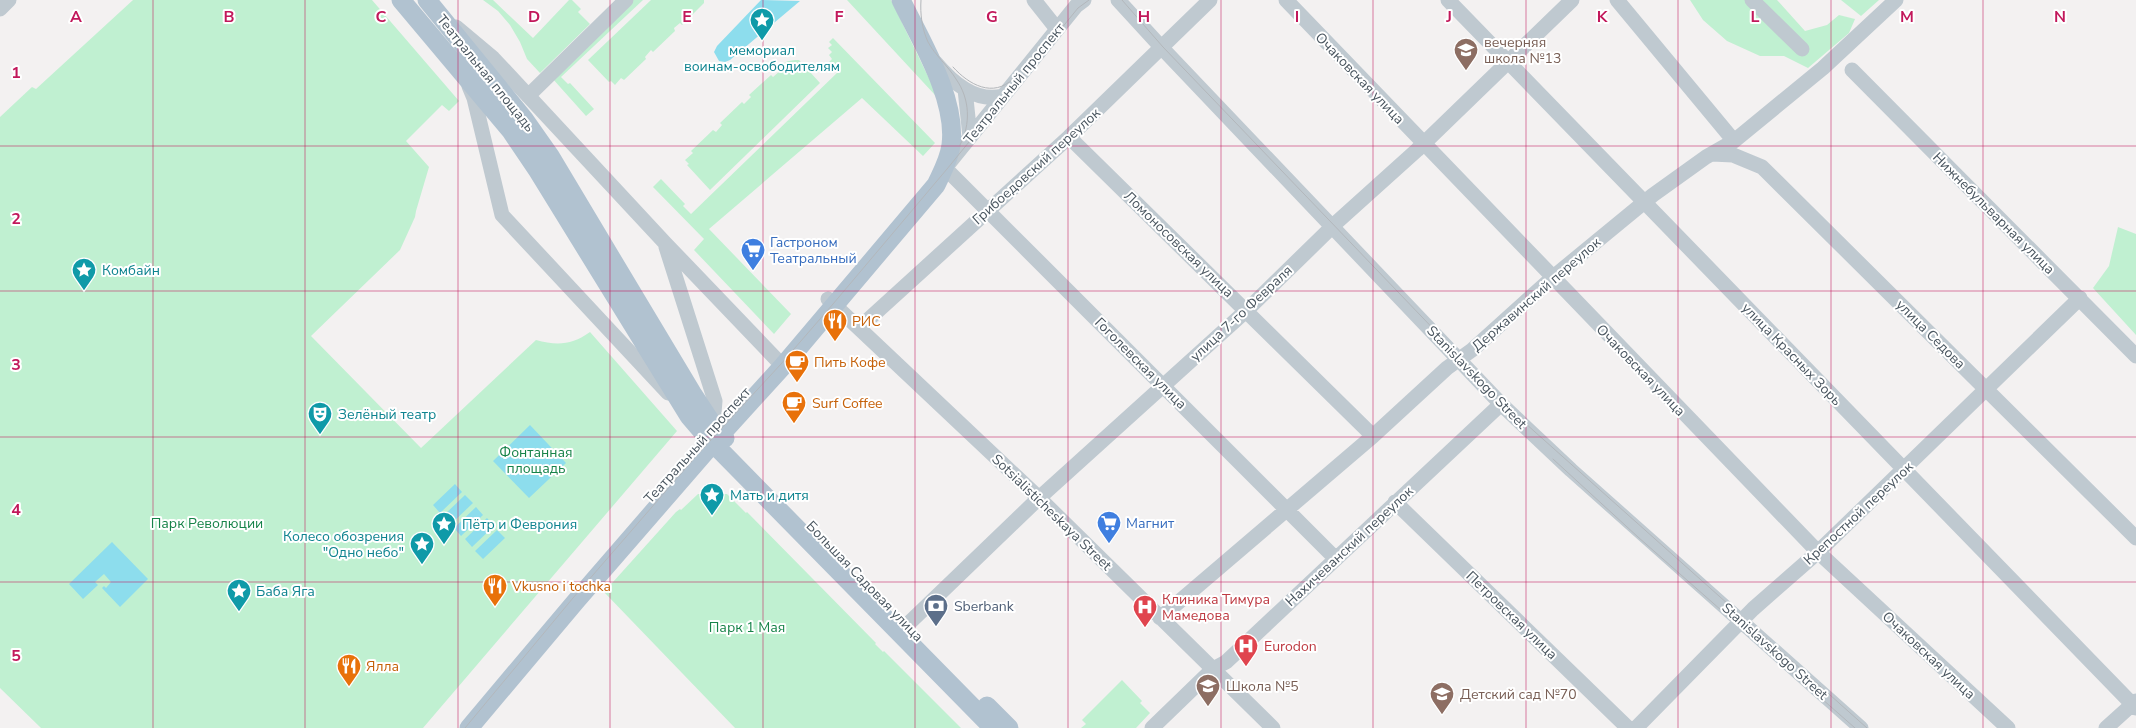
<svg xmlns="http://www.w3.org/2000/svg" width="2136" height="728" font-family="'Nunito Sans',sans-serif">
<rect width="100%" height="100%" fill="#f3f1f1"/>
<path fill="#c0f0d1" d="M 133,0 L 372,0 L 459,101 L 449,111 L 442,105 L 406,141 L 429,167 L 416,211 L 415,217 L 400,250 L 311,336 L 421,448 L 536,340 C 557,346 572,345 590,332 L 677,431 L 423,728 L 41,728 L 0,688 L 0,117 L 32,87 L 36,89 Z
M 483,0 L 493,0 L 533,38 L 569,0 L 572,0 L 581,9 L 578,12 L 590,24 L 540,73 L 527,59 L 520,42 L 510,25 L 498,11 Z
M 633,0 L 643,0 L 561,77 L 568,84 L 570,83 L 594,109 L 586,116 L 552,78 Z
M 651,0 L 704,0 L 704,3 L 682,25 L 680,23 L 674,28 L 675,31 L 653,52 L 651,50 L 645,57 L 646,59 L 624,80 L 621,78 L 615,85 L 611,81 L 609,82 L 588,60 Z
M 847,0 L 891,0 L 939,99 L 935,95 Z
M 1690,0 L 1777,0 L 1805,31 L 1827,25 L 1839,15 L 1855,19 L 1849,33 L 1808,68 L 1784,56 L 1760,56 L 1727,41 L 1703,20 Z
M 1841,0 L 1879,0 L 1861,16 Z
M 833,38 L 935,143 L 923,156 L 862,98 L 709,229 L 791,314 L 774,334 L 694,250 L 704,239 L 653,187 L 661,179 L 685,204 L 683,206 L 691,214 L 838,72 L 829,62 L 832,59 L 829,55 L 832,52 L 828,48 L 832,45 L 829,42 Z
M 799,60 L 820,83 L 710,190 L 687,165 L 689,164 L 685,160 L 693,153 L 691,151 L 713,130 L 716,132 L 722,125 L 720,123 L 742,102 L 744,104 L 751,97 L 749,95 L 771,75 L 773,77 L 781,70 L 779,67 C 785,61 790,60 799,60 Z
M 2118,227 L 2136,234 L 2136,335 L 2093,288 L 2109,266 Z
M 698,494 L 727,494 L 746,513 L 747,512 L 876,643 L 875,644 L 883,652 L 884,651 L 961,728 L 735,728 L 604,592 L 676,512 L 680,509 L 681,510 Z
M 1122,680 L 1142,701 L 1140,703 L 1150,713 L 1136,728 L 1081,728 L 1086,724 L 1082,720 Z"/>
<path fill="#8ddded" d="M 761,0 L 800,1 L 730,60 L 725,62 L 719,61 L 714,52 L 717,46 Z
M 530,425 L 566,463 L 529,498 L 493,461 Z
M 455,484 L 462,492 L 440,513 L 433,505 Z
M 465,495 L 473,503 L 451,524 L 443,516 Z
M 476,507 L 483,515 L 461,536 L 454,528 Z
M 487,518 L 494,526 L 472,547 L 465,539 Z
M 497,530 L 505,538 L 483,559 L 475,551 Z
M 112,542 L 148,579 L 120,607 L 102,588 L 104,586 L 106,588 L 111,582 L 104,574 L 95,582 L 98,585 L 83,599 L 69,584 Z"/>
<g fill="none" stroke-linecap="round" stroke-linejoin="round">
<path stroke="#bfc9d0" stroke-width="15" d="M 1034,0 L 1057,29
M 1084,0 L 1076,6 L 945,168 L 1336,559
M 1118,0 L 1162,48 L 1501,404 L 1571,470 L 1861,728
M 1286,0 L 1818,552 L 2008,728
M 1448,0 L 2136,708
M 1617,0 L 1734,141
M 1752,0 L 1802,49
M 0,9 L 9,0
M 456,27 L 493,58 L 665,243 L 776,359
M 935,62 C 952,82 975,103 1003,96
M 1852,70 L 2136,356
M 469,86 L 474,98 L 502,215 L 668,393
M 965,89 L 970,137
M 528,96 L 626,0
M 1069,137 L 1373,436
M 1712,154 L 1733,155 L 1762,167 L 2136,538
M 666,247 L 715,401 L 713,425
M 828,299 L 1039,498 L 1273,728
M 859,328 L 1069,137 L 1210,0
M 1395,502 L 1628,728
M 1160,618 L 1373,436 L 1447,368 L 1472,350 L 1552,278 L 1653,195 L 1706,157 L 1734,141 L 1823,68 L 1896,0
M 907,625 L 1039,498 L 1247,310 L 1337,222 L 1417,150 L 1572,0
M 1152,728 L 1213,669 L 1226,662 L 1501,404
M 1636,728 L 1753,609 L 1818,552 L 2080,298
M 2106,728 L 2136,701"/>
<path stroke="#b1c2d0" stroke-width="19" d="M 401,0 L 511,131 L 538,171 L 689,416 L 707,437 L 993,728
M 427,0 L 524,119 L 550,156 L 692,393 L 713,425 L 725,438
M 987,706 L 1009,728
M 469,728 L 576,601 L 713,443 L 783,366 L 936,185 C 942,172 949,160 951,145 C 957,99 921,41 901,0"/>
<path stroke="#b3b7bb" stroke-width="1" d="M 921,0 C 920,14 922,29 928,42 C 935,55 948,66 956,79 C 970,99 971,124 960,145
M 1122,0 L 1163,47 L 1516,415 L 1867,728
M 953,67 C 969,85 993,98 1013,79
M 1553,459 L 1638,537 L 1855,728
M 465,728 L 573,598 L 698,454 L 781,364 L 833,304 L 947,169 L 1078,8 L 1089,0"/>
</g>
<path fill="none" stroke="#c2185b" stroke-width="1" stroke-opacity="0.55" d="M 153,0 L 153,728M 305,0 L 305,728M 458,0 L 458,728M 610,0 L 610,728M 763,0 L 763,728M 915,0 L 915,728M 1068,0 L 1068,728M 1221,0 L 1221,728M 1373,0 L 1373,728M 1526,0 L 1526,728M 1678,0 L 1678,728M 1831,0 L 1831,728M 1983,0 L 1983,728M 0,146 L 2136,146M 0,291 L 2136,291M 0,437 L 2136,437M 0,582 L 2136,582"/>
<defs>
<symbol id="sight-pin" viewBox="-11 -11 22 30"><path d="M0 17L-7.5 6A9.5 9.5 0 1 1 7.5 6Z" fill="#0f9aa8" stroke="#fff"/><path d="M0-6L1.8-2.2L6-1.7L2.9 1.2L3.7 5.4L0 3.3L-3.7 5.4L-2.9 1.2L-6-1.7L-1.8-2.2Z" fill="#fff"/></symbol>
<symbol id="school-pin" viewBox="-11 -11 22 30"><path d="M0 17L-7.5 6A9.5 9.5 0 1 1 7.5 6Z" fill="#8d6e63" stroke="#fff"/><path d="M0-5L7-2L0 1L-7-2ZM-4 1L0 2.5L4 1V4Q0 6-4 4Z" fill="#fff"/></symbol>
<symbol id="supermarket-pin" viewBox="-11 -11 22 30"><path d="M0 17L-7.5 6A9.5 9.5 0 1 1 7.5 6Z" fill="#3f7fe0" stroke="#fff"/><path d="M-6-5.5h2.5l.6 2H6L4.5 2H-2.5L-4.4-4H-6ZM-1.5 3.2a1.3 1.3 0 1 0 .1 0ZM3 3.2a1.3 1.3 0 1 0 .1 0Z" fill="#fff"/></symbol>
<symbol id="restaurant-pin" viewBox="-11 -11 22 30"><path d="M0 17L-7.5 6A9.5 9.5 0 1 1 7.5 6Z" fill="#e8710a" stroke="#fff"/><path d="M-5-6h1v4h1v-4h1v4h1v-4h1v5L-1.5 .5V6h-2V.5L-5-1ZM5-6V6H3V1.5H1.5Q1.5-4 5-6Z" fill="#fff"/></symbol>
<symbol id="cafe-pin" viewBox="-11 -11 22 30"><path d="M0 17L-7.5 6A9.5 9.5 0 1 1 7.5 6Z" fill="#e8710a" stroke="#fff"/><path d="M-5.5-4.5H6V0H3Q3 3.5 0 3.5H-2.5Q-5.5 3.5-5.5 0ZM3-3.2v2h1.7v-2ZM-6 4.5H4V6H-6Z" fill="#fff"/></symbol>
<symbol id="theatre-pin" viewBox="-11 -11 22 30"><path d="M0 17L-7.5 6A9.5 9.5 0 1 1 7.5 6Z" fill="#0f9aa8" stroke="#fff"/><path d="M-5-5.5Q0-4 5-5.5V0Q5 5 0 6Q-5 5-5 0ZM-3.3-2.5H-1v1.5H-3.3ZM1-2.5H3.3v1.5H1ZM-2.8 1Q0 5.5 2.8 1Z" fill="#fff"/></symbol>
<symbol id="bank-pin" viewBox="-11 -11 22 30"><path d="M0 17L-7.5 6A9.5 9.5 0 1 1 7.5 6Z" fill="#5c6f8a" stroke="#fff"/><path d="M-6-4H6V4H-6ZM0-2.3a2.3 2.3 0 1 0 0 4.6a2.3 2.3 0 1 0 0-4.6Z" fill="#fff"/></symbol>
<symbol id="hospital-pin" viewBox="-11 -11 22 30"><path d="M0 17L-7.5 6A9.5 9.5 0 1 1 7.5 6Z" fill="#e0444e" stroke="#fff"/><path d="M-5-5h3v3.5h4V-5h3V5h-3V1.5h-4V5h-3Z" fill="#fff"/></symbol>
</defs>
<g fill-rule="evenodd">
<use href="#sight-pin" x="748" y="6" width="28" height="38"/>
<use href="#school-pin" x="1452" y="36" width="28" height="38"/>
<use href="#supermarket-pin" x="739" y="236" width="28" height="38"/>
<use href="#sight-pin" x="70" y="256" width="28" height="38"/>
<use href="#restaurant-pin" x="821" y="307" width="28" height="38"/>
<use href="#cafe-pin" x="783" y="348" width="28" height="38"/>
<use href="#cafe-pin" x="780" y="389" width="28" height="38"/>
<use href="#theatre-pin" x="306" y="400" width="28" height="38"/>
<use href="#sight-pin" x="698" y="481" width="28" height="38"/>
<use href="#supermarket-pin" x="1095" y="509" width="28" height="38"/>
<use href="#sight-pin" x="430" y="510" width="28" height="38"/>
<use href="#sight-pin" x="408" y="530" width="28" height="38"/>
<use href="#restaurant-pin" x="481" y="572" width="28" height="38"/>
<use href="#sight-pin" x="225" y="577" width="28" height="38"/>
<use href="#bank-pin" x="922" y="592" width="28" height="38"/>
<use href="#hospital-pin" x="1131" y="593" width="28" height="38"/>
<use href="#hospital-pin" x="1232" y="632" width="28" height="38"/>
<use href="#restaurant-pin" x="335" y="652" width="28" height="38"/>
<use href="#school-pin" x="1194" y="672" width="28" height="38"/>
<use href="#school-pin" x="1428" y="680" width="28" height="38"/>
</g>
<g text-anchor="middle" stroke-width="4" stroke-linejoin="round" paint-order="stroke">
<g font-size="14" fill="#785e54" stroke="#fff" text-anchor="start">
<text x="1484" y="47">вечерняя<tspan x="1484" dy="16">школа №13</tspan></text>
<text x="1226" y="691">Школа №5</text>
<text x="1460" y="699">Детский сад №70</text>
</g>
<g font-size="14" fill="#0d838f" stroke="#fff" text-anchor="start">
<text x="762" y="55" text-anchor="middle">мемориал<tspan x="762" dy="16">воинам-освободителям</tspan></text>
<text x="102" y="275">Комбайн</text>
<text x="338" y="419">Зелёный театр</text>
<text x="730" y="500">Мать и дитя</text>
<text x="462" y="529">Пётр и Феврония</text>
<text x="404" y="541" text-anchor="end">Колесо обозрения<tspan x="404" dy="16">"Одно небо"</tspan></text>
<text x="256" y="596">Баба Яга</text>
</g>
<g font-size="14" fill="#49555f" stroke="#fff">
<text transform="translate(486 73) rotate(51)" y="5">Театральная площадь</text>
<text transform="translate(1360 78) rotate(46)" y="5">Очаковская улица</text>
<text transform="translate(1014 83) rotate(-51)" y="5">Театральный проспект</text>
<text transform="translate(1036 166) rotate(-42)" y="5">Грибоедовский переулок</text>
<text transform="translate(1994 213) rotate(45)" y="5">Нижнебульварная улица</text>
<text transform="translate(1179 244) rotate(44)" y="5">Ломоносовская улица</text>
<text transform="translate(1536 294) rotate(-41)" y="5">Державинский переулок</text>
<text transform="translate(1241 313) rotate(-43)" y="5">улица 7-го Февраля</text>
<text transform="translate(1931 334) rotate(45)" y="5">улица Седова</text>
<text transform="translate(1792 354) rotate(46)" y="5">улица Красных Зорь</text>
<text transform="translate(1141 363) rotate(45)" y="5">Гоголевская улица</text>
<text transform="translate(1641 370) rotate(46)" y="5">Очаковская улица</text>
<text transform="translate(1477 377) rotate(46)" y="5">Stanislavskogo Street</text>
<text transform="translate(697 445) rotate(-48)" y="5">Театральный проспект</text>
<text transform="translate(1052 512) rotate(44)" y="5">Sotsialisticheskaya Street</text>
<text transform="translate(1858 513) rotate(-43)" y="5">Крепостной переулок</text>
<text transform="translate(1349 546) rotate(-43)" y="5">Нахичеванский переулок</text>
<text transform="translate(865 581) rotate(46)" y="5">Большая Садовая улица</text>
<text transform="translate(1512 615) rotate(44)" y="5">Петровская улица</text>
<text transform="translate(1775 651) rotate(42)" y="5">Stanislavskogo Street</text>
<text transform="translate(1929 655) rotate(43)" y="5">Очаковская улица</text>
</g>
<g font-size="14" fill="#366cbe" stroke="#fff" text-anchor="start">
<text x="770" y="247">Гастроном<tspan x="770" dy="16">Театральный</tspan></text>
<text x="1126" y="528">Магнит</text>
</g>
<g font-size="14" fill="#c56008" stroke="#fff" text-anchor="start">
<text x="852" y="326">РИС</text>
<text x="814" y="367">Пить Кофе</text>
<text x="812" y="408">Surf Coffee</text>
<text x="512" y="591">Vkusno i tochka</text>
<text x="366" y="671">Ялла</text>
</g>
<g font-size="14" fill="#178349" stroke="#fff">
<text x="536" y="457">Фонтанная<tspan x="536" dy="16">площадь</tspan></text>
<text x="207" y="528">Парк Революции</text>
<text x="747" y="632">Парк 1 Мая</text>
</g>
<g font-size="14" fill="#be3a42" stroke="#fff" text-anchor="start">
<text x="1162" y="604">Клиника Тимура<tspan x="1162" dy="16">Мамедова</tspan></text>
<text x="1264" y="651">Eurodon</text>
</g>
<g font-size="14" fill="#4e5e75" stroke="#fff" text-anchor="start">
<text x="954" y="611">Sberbank</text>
</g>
</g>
<g font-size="16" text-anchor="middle" font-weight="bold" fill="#c2185b" stroke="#fff" stroke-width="4" stroke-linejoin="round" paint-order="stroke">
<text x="76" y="22">A</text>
<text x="229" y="22">B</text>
<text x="381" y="22">C</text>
<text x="534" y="22">D</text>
<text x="687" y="22">E</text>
<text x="839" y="22">F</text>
<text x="992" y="22">G</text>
<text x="1144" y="22">H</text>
<text x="1297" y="22">I</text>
<text x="1449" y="22">J</text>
<text x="1602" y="22">K</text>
<text x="1755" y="22">L</text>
<text x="1907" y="22">M</text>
<text x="2060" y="22">N</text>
<text x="16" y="78">1</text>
<text x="16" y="224">2</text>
<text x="16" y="370">3</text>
<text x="16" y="515">4</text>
<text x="16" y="661">5</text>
</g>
</svg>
